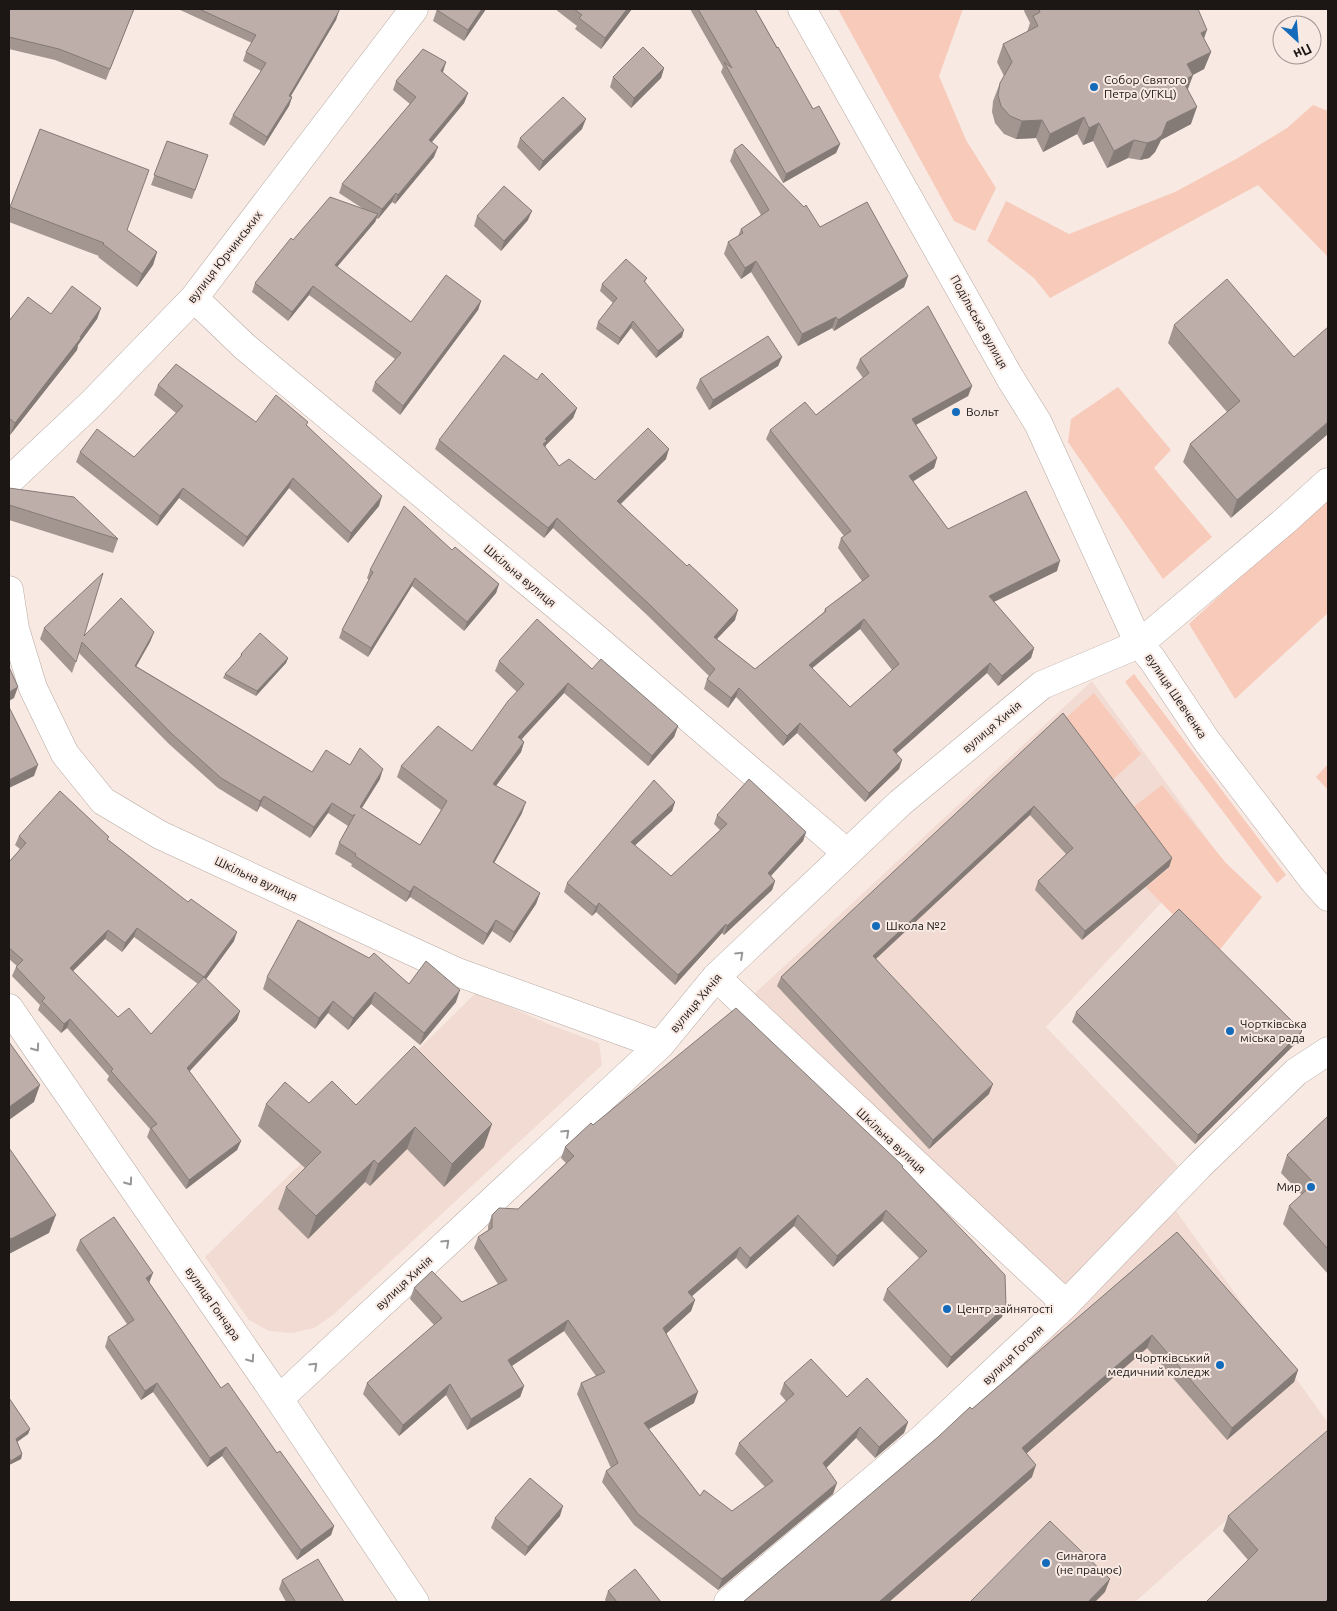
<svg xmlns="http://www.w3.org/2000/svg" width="1337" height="1611" font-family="Ubuntu,sans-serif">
<rect width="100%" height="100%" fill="#f8e9e3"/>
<path fill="#f2dbd2" d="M 1092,681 L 1213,847 L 1046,1027 L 1178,1166 L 1066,1286 L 753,995 Z
M 477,992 L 548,1024 L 599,1043 L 602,1065 L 333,1315 L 314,1328 L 292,1333 L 269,1331 L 249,1320 L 205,1257 Z
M 1176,1211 L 1328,1423 L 1328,1429 L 1135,1602 L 737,1602 L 917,1453 Z"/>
<path fill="#f7caba" d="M 838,9 L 963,9 L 939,76 L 966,140 L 996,188 L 975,231 L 954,221 Z
M 1313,105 L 1328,111 L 1328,257 L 1258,185 L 1050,298 L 1034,278 L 987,241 L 1006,201 L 1069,234 L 1175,192 L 1238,158 L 1287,128 Z
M 1118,387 L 1171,450 L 1154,468 L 1212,537 L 1163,579 L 1068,442 L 1071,419 Z
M 1324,499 L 1328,503 L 1328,613 L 1235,699 L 1189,624 Z
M 1134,674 L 1286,875 L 1277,883 L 1125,682 Z
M 1094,693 L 1141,754 L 1107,785 L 1060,723 Z
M 1328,764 L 1328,790 L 1316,777 Z
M 1162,785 L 1226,863 L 1262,897 L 1214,957 L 1146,887 L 1169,868 L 1127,812 Z"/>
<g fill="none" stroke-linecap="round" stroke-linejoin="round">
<defs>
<path id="street" d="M 194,298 L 245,347 L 592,635 L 847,853
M 9,481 L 91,404 L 194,298 L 414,9
M 1328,482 L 1286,520 L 1139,644 L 1152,659 L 1206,740 L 1313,880 L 1328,897
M 9,590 L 15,629 L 33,688 L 65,754 L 103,801 L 160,835 L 457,972 L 660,1045
M 716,977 L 1066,1304
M 728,1602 L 923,1438 L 1066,1304 L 1199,1166 L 1296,1072 L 1328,1051"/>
<path id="secondary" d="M 9,1008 L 279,1399 L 415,1602
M 279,1399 L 660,1045 L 716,977 L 900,803 L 1042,685 L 1139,644 L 1038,423 L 1010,378 L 802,9"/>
</defs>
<use href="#street" stroke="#b6a8a2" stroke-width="29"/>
<use href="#secondary" stroke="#b6a8a2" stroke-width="29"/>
<use href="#street" stroke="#fff" stroke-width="28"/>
<use href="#secondary" stroke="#fff" stroke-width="28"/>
</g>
<path fill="#a39691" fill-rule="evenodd" d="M 9,9 L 134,9 L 106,80 L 55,60 L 9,49 Z
M 178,9 L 339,9 L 336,20 L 291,96 L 292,97 L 289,106 L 264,146 L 229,124 L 233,115 L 261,71 L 243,61 L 246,52 L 252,43 Z
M 437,9 L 486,9 L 464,41 L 433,21 Z
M 555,9 L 632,9 L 601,49 L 575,29 L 577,26 Z
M 690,9 L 755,9 L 813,109 L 840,144 L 836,153 L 783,183 L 721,72 L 723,67 Z
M 1025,9 L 1198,9 L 1204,39 L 1211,52 L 1204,69 L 1193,75 L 1188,89 L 1191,124 L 1161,140 L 1155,152 L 1149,158 L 1140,160 L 1128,158 L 1107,168 L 1093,141 L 1083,145 L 1077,134 L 1043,152 L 1036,138 L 1016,139 L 1004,134 L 995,123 L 992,112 L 993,101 L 1000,83 L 1004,76 L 997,62 L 1003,44 L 1027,32 L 1030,23 L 1024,11 Z
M 446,62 L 442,73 L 468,93 L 464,103 L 432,142 L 434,157 L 395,204 L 392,202 L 378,219 L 377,218 L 375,222 L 337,267 L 411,322 L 481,301 L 478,310 L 400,415 L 372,391 L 375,382 L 395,359 L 309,295 L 288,321 L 252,292 L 255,283 L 293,240 L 362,208 L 339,193 L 342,184 L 410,104 L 393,90 L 396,81 Z
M 664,68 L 661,78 L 631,108 L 610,87 L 613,77 Z
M 40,129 L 127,230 L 157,252 L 153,265 L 137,287 L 98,257 L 99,256 L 9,222 L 9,211 Z
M 582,129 L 539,171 L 517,147 L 520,138 Z
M 167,141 L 208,155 L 192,199 L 151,185 Z
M 734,150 L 820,227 L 908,276 L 904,287 L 834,331 L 832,328 L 798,346 L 751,272 L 741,279 L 724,254 L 728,242 L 738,236 L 741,229 L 761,215 L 730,161 Z
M 477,216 L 528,220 L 501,251 L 474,226 Z
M 647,278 L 645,282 L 682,337 L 656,358 L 631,328 L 618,345 L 596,329 L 598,322 L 613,303 L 600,291 L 602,284 Z
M 101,308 L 97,319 L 78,345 L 77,350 L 10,435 L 9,434 L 9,321 Z
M 1174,325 L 1294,357 L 1231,518 L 1183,462 L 1190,444 L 1227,412 L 1168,343 Z
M 782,357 L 778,366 L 709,410 L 696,388 L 700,379 Z
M 860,359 L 972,386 L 968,396 L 916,425 L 937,458 L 934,468 L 913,481 L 948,529 L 1057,571 L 994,602 L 1034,648 L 1031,658 L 998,686 L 987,673 L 896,754 L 902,760 L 899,769 L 865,802 L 797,733 L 783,746 L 736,697 L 728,708 L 704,689 L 707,679 L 709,676 L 646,614 L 553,528 L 544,538 L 435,449 L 439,440 L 537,380 L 577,408 L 573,418 L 546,445 L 545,447 L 559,466 L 595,480 L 666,459 L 621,504 L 735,620 L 717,639 L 755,669 L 824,612 L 825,609 L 862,581 L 838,548 L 841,538 L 844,536 L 766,439 L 770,430 L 816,415 L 863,378 L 856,368 ZM 860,629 L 892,670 L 850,707 L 812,668 Z
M 158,385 L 256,422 L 307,425 L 379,506 L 348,543 L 289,488 L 243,547 L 179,498 L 157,526 L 76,462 L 80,452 L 134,457 L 176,413 L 154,395 Z
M 9,488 L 118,539 L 113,553 L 9,520 Z
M 452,550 L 499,584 L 496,593 L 464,631 L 412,586 L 368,657 L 339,638 L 342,630 L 369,580 L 367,578 L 370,570 Z
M 44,628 L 84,636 L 154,632 L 150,642 L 136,666 L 312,772 L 350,765 L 380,779 L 362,808 L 420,845 L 441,810 L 397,777 L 401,766 L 472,751 L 517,692 L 495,671 L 499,661 L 592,669 L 678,726 L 674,737 L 648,766 L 564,693 L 522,739 L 524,742 L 521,752 L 496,786 L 522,813 L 494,863 L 540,893 L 536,904 L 510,943 L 492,931 L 483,945 L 410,897 L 406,902 L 351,866 L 352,864 L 335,854 L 339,843 L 348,826 L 328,813 L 310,838 L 260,806 L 257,812 L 218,788 L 169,744 L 79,653 L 72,673 L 40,639 Z
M 241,654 L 288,658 L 286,663 L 256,696 L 223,678 L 225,674 L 240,658 Z
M 1063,713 L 1172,858 L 1169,867 L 1082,940 L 1035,890 L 1038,881 L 1066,854 L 1030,815 L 876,959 L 989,1094 L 929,1149 L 777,986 L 781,977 Z
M 675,802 L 672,811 L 634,845 L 671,876 L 720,830 L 714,824 L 717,815 L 806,832 L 803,841 L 771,876 L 775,881 L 772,890 L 724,935 L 722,933 L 675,985 L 596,912 L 592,916 L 564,892 L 567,883 Z
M 19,836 L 108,840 L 234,941 L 206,979 L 240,1011 L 237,1020 L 189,1072 L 241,1141 L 237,1150 L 186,1189 L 147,1137 L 150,1129 L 107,1080 L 109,1076 L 67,1028 L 61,1033 L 38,1010 L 40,1005 L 12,976 L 16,967 L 17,966 L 9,959 L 9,862 L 20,849 L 15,845 ZM 134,937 L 198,984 L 151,1034 L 118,1017 L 73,971 L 105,939 L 122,952 Z
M 267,977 L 409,984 L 456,1002 L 420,1045 L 371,1004 L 348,1030 L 328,1013 L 315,1029 L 263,989 Z
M 1076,1012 L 1298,1041 L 1195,1144 L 1072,1022 Z
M 309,1103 L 356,1105 L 484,1147 L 444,1187 L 407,1149 L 370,1186 L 365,1182 L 308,1239 L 278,1209 L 286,1187 L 305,1168 L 258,1126 L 266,1104 Z
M 1328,1116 L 1328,1274 L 1283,1224 L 1289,1206 L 1302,1195 L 1281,1173 L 1287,1155 Z
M 593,1125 L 902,1168 L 1002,1317 L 947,1368 L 883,1300 L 887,1289 L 920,1259 L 882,1221 L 833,1267 L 794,1226 L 746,1269 L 736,1258 L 692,1296 L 695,1300 L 691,1311 L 666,1334 L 694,1403 L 649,1429 L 700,1496 L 732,1511 L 765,1487 L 735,1454 L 739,1443 L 786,1401 L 780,1394 L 784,1383 L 847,1397 L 908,1422 L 904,1433 L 875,1458 L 856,1438 L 826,1468 L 833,1494 L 718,1590 L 634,1525 L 602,1482 L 606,1471 L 611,1468 L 577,1394 L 581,1383 L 596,1376 L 564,1331 L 512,1366 L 524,1386 L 520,1397 L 467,1430 L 446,1395 L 399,1436 L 363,1394 L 367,1383 L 434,1325 L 410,1299 L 414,1288 L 462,1302 L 498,1284 L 474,1248 L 478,1237 L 488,1230 L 488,1226 L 492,1215 L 518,1209 L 566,1163 L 561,1158 L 565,1147 Z
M 1177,1232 L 1298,1370 L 1294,1382 L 1227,1440 L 1147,1348 L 1026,1453 L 1032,1477 L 889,1602 L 743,1602 L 972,1409 Z
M 80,1240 L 149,1282 L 221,1388 L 277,1453 L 334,1526 L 331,1535 L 297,1560 L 222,1456 L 207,1467 L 153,1392 L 141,1400 L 105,1347 L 108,1337 L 127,1324 L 76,1250 Z
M 9,1398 L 30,1429 L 28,1434 L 17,1442 L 22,1454 L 21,1459 L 9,1465 Z
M 560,1516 L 525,1556 L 491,1528 L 495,1518 Z
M 1228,1516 L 1328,1602 L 1248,1560 L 1223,1531 Z
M 282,1580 L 344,1602 L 286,1602 L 279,1589 Z
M 608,1591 L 661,1602 L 606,1602 L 605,1600 Z"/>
<path fill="#847a76" d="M 482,9 L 486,9 L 464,41 L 468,30 Z
M 627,9 L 632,9 L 601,49 L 605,38 Z
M 339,11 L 336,20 L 286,104 L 289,96 Z
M 1207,30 L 1201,47 L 1201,33 Z
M 1211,52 L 1204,69 L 1181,81 L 1187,64 Z
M 446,62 L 443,72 L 437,80 L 441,71 Z
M 664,68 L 661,78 L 631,108 L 634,98 Z
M 1193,75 L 1186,93 L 1183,81 Z
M 468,93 L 464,103 L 426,149 L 429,140 Z
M 292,97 L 289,106 L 264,146 L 267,137 Z
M 1197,107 L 1191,124 L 1161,140 L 1155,152 L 1149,158 L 1140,160 L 1147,143 L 1167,122 Z
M 1084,117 L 1077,134 L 1043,152 L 1050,134 Z
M 586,119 L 582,129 L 539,171 L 543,161 Z
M 1042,120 L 1036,138 L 1016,139 L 1022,121 Z
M 1099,123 L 1093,141 L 1083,145 L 1089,128 Z
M 1134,140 L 1128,158 L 1107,168 L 1114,151 Z
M 840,144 L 836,153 L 783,183 L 786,174 Z
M 438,147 L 434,157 L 395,204 L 398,195 Z
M 396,193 L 392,202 L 378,219 L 382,209 Z
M 532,211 L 528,220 L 501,251 L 504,241 Z
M 378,214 L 375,222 L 331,274 L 335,265 Z
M 157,252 L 153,265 L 137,287 L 142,274 Z
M 756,261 L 751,272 L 741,279 L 745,268 Z
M 908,276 L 904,287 L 834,331 L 838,320 Z
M 313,286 L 309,295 L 288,321 L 292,312 Z
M 481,301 L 478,310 L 400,415 L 403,406 Z
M 101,308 L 97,319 L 78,345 L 77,350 L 10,435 L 15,423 L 80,337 Z
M 836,317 L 832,328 L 798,346 L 802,334 Z
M 633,321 L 631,328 L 618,345 L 620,338 Z
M 684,330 L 682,337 L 656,358 L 658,351 Z
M 782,357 L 778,366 L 709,410 L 713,400 Z
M 972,386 L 968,396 L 908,429 L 912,419 Z
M 577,408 L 573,418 L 546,445 L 544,451 L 540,454 L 545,439 Z
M 1328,422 L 1328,434 L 1231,518 L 1237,500 Z
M 669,449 L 666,459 L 614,510 L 617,501 Z
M 937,458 L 934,468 L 906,486 L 909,476 Z
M 293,478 L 289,488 L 243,547 L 247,537 Z
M 183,488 L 179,498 L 157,526 L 160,516 Z
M 382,496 L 379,506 L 348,543 L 351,533 Z
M 557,518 L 553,528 L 544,538 L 548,528 Z
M 1060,561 L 1057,571 L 985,606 L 989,596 Z
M 415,578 L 412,586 L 368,657 L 371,648 Z
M 499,584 L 496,593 L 464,631 L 467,622 Z
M 738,610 L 735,620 L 710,646 L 714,637 Z
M 864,619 L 860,629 L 805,674 L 809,665 Z
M 154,632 L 150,642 L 131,676 L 135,666 Z
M 1034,648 L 1031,658 L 998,686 L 1002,676 Z
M 288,658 L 286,663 L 256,696 L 257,691 Z
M 990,663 L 987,673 L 889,760 L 893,750 Z
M 568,683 L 564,693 L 514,747 L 518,737 Z
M 18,687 L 14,698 L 9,701 L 9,692 Z
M 739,688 L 736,697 L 728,708 L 731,698 Z
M 800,723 L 797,733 L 783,746 L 787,736 Z
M 678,726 L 674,737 L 648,766 L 652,756 Z
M 524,742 L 521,752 L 489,795 L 493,784 Z
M 902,760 L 899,769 L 865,802 L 869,793 Z
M 38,765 L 34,776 L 9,788 L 9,780 Z
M 383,769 L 380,779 L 356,817 L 360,807 Z
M 264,796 L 260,806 L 257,812 L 260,801 Z
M 526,802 L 522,813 L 489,872 L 493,862 Z
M 675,802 L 672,811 L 628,852 L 631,842 Z
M 332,803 L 328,813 L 310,838 L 314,827 Z
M 1034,806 L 1030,815 L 869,965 L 873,956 Z
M 806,832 L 803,841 L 765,882 L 768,873 Z
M 1172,858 L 1169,867 L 1082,940 L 1085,931 Z
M 775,881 L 772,890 L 724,935 L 727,926 Z
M 414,886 L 410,897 L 406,902 L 410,892 Z
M 540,893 L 536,904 L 510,943 L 514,932 Z
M 599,903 L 596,912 L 592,916 L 596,907 Z
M 496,920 L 492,931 L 483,945 L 487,934 Z
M 726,924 L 722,933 L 675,985 L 678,975 Z
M 137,928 L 134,937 L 122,952 L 125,943 Z
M 108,930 L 105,939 L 67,977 L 70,968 Z
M 237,932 L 234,941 L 201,986 L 204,977 Z
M 460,990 L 456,1002 L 420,1045 L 424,1033 Z
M 375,992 L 371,1004 L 348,1030 L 353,1018 Z
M 333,1001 L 328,1013 L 315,1029 L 319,1018 Z
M 240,1011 L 237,1020 L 183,1078 L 187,1068 Z
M 70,1019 L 67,1028 L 61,1033 L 64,1024 Z
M 1302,1031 L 1298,1041 L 1195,1144 L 1198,1135 Z
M 993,1084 L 989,1094 L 929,1149 L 933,1140 Z
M 40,1085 L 34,1102 L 9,1120 L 9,1107 Z
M 492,1124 L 484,1147 L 444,1187 L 452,1164 Z
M 415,1127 L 407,1149 L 370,1186 L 378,1164 Z
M 241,1141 L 237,1150 L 186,1189 L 189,1180 Z
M 374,1160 L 365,1182 L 308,1239 L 316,1216 Z
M 886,1210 L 882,1221 L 833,1267 L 837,1256 Z
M 56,1215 L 49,1233 L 9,1254 L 9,1239 Z
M 798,1215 L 794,1226 L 746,1269 L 750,1258 Z
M 740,1247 L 736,1258 L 684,1303 L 688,1292 Z
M 153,1273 L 149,1283 L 146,1278 Z
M 695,1300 L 691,1311 L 659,1340 L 663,1328 Z
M 1006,1306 L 1002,1317 L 947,1368 L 951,1357 Z
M 568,1320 L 564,1331 L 504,1371 L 508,1360 Z
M 1152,1335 L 1147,1348 L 1018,1461 L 1022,1448 Z
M 1298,1370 L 1294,1382 L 1227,1440 L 1232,1428 Z
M 157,1383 L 153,1392 L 141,1400 L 145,1391 Z
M 450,1384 L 446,1395 L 399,1436 L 403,1425 Z
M 524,1386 L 520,1397 L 467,1430 L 471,1419 Z
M 698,1392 L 694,1403 L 640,1434 L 644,1423 Z
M 908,1422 L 904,1433 L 875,1458 L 879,1447 Z
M 860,1427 L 856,1438 L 819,1475 L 823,1463 Z
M 30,1429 L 28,1434 L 14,1444 L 16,1439 Z
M 226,1447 L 222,1456 L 207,1467 L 210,1458 Z
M 22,1454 L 21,1459 L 9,1465 L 11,1461 Z
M 1036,1465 L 1032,1477 L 889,1602 L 879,1602 Z
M 837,1483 L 833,1494 L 718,1590 L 722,1579 Z
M 563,1506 L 560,1516 L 525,1556 L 528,1547 Z
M 334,1526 L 331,1535 L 297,1560 L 301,1550 Z
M 1110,1579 L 1105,1592 L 1095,1602 L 1088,1602 Z"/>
<path fill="#bdaea9" stroke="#847a76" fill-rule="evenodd" d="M 9,9 L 134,9 L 110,69 L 59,49 L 9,37 Z
M 199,9 L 339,9 L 339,11 L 289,96 L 292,97 L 267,137 L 233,115 L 266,63 L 246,52 L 256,35 Z
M 437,9 L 482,9 L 468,30 L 437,10 Z
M 574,9 L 627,9 L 605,38 L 579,18 L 582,15 Z
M 698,9 L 755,9 L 777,48 L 778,47 L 813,109 L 819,106 L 840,144 L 786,174 L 724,62 L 732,68 Z
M 1039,9 L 1198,9 L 1207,30 L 1201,33 L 1211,52 L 1187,64 L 1193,75 L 1183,81 L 1197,107 L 1167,122 L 1162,135 L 1156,140 L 1147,143 L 1134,140 L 1114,151 L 1099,123 L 1089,128 L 1084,117 L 1050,134 L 1042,120 L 1022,121 L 1010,116 L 1001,106 L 998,95 L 1000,83 L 1012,62 L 1003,44 L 1038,26 L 1033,16 L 1040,12 Z
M 643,47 L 664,68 L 634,98 L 613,77 Z
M 423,49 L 446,62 L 441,71 L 468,93 L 429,140 L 438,147 L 398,195 L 396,193 L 382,209 L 342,184 L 416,97 L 396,81 Z
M 563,97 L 586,119 L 543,161 L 520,138 Z
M 40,129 L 149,170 L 127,230 L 157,252 L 142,274 L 103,244 L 104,243 L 10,207 Z
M 167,141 L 208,155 L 195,190 L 154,175 Z
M 742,144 L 804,207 L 806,205 L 820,227 L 867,202 L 908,276 L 838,320 L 836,317 L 802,334 L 756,261 L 745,268 L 728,242 L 743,233 L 741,229 L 769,210 L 734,150 Z
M 504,186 L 532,211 L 504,241 L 477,216 Z
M 330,197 L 378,214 L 335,265 L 411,322 L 446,275 L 481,301 L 403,406 L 375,382 L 401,353 L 313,286 L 292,312 L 255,283 L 291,238 L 293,240 Z
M 626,259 L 647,278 L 644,281 L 684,330 L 658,351 L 633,321 L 620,338 L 598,322 L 617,298 L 602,284 Z
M 1227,279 L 1294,357 L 1328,327 L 1328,422 L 1237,500 L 1190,444 L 1240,401 L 1174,325 Z
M 72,286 L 101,308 L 80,337 L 81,338 L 15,423 L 9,418 L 9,321 L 28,297 L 51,314 Z
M 928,306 L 972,386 L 912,419 L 937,458 L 909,476 L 948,529 L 1026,491 L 1060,561 L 989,596 L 1034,648 L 1002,676 L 990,663 L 893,750 L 902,760 L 869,793 L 800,723 L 787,736 L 739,688 L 731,698 L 707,679 L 715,669 L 650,605 L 557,518 L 548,528 L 439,440 L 504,355 L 537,380 L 542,373 L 577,408 L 545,439 L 547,441 L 543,444 L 559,466 L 569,459 L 595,480 L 648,428 L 669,449 L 617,501 L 687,566 L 689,564 L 738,610 L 714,637 L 755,669 L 826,611 L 825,609 L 869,576 L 841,538 L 851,531 L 770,430 L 805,402 L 816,415 L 869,373 L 860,359 ZM 864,619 L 899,664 L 850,707 L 809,665 Z
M 768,336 L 782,357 L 713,400 L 700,379 Z
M 176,364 L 256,422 L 276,395 L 308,422 L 306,425 L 382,496 L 351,533 L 293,478 L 247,537 L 183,488 L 160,516 L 80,452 L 97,429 L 134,457 L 183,406 L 158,385 Z
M 9,488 L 74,497 L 118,539 L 9,505 Z
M 404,506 L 452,550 L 455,547 L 499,584 L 467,622 L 415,578 L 371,648 L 342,630 L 373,572 L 370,570 Z
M 103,573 L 84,636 L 121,598 L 154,632 L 135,666 L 312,772 L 326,750 L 350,765 L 360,748 L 383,769 L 360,807 L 420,845 L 447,801 L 401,766 L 438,726 L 472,751 L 508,701 L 524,684 L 499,661 L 537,619 L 592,669 L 601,659 L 678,726 L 652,756 L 568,683 L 518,737 L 524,742 L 493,784 L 526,802 L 493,862 L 540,893 L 514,932 L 496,920 L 487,934 L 414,886 L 410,892 L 355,856 L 356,854 L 339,843 L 355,814 L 353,816 L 332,803 L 314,827 L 264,796 L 260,801 L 221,778 L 172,734 L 82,642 L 76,662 L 44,628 Z
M 260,633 L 288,658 L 257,691 L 225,674 L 242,655 L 241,654 Z
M 9,667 L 18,687 L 9,692 Z
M 9,707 L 38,765 L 9,780 Z
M 1063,713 L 1172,858 L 1085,931 L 1038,881 L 1073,848 L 1034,806 L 873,956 L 993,1084 L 933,1140 L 781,977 Z
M 749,779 L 806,832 L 768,873 L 775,881 L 727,926 L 726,924 L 678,975 L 599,903 L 596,907 L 567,883 L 654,780 L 675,802 L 631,842 L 671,876 L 727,824 L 717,815 Z
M 60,791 L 109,837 L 107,839 L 188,902 L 191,899 L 237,932 L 204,977 L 240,1011 L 187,1068 L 241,1141 L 189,1180 L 151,1128 L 157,1124 L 111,1071 L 113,1069 L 70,1019 L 64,1024 L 42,1001 L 45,998 L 16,967 L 23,960 L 9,948 L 9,936 L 10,935 L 9,934 L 9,862 L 26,843 L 19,836 ZM 137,928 L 204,977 L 151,1034 L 129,1008 L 118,1017 L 70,968 L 108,930 L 125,943 Z
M 1179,909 L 1302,1031 L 1198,1135 L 1076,1012 Z
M 298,920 L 369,958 L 374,953 L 409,984 L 426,961 L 460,990 L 424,1033 L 375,992 L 353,1018 L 333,1001 L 319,1018 L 267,977 Z
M 736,1008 L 903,1166 L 902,1167 L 1005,1275 L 1006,1306 L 951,1357 L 887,1289 L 927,1251 L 886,1210 L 837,1256 L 798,1215 L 750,1258 L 740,1247 L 688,1292 L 695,1300 L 663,1328 L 698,1392 L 644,1423 L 700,1496 L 704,1490 L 732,1511 L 773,1481 L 739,1443 L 794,1394 L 784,1383 L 811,1359 L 847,1397 L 867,1378 L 908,1422 L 879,1447 L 860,1427 L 823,1463 L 837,1483 L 722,1579 L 638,1514 L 606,1471 L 618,1463 L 581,1383 L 605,1372 L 568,1320 L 508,1360 L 524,1386 L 471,1419 L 450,1384 L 403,1425 L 367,1383 L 442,1318 L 414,1288 L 432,1271 L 462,1302 L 507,1280 L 478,1237 L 492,1228 L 492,1215 L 499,1208 L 518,1209 L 574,1156 L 565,1147 L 591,1123 L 593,1125 Z
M 9,1042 L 40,1085 L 9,1107 Z
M 414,1046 L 492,1124 L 452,1164 L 415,1127 L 378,1164 L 374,1160 L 316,1216 L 286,1187 L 321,1152 L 266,1104 L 285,1082 L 309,1103 L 332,1081 L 356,1105 Z
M 1328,1116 L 1328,1249 L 1289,1206 L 1314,1183 L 1287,1155 Z
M 9,1148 L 56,1215 L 13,1238 L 9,1239 Z
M 114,1217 L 153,1273 L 146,1278 L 221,1388 L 228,1383 L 277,1453 L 280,1451 L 334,1526 L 301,1550 L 226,1447 L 210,1458 L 157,1383 L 145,1391 L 108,1337 L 134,1320 L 80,1240 Z
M 1177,1232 L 1298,1370 L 1232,1428 L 1152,1335 L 1022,1448 L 1036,1465 L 879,1602 L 743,1602 L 938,1437 L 970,1407 L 972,1409 Z
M 9,1398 L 30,1429 L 16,1439 L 22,1454 L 11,1461 L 9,1457 Z
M 1328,1430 L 1328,1599 L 1325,1602 L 1206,1602 L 1258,1550 L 1228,1516 Z
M 530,1478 L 563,1506 L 528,1547 L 495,1518 Z
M 1050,1521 L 1110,1579 L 1088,1602 L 970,1602 Z
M 318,1559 L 344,1602 L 293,1602 L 295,1601 L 282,1580 Z
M 635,1569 L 661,1602 L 617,1602 L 608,1591 Z"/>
<defs><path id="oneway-chevron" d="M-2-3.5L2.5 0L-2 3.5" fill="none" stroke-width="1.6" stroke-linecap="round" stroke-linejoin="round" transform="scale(1.25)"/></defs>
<g stroke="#999796">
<use href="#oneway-chevron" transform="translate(740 955) rotate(-43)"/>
<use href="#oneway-chevron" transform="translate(36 1048) rotate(55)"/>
<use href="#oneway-chevron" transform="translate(566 1133) rotate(-43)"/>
<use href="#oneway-chevron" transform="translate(129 1182) rotate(55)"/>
<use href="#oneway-chevron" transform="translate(446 1243) rotate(-43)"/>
<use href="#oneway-chevron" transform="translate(251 1359) rotate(55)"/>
<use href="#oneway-chevron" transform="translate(314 1366) rotate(-43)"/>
</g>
<g fill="#146bb9" stroke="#f8e9e3" stroke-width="2">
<circle cx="1094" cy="87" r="5"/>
<circle cx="956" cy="412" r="5"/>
<circle cx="876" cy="926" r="5"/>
<circle cx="1230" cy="1031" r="5"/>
<circle cx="1311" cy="1187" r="5"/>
<circle cx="947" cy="1309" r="5"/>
<circle cx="1220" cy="1365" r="5"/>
<circle cx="1046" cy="1563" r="5"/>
</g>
<g text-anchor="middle" stroke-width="4" stroke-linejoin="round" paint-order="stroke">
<g font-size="12" fill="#1c1715" stroke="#f8e9e3" text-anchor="start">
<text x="1104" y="84">Собор Святого<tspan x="1104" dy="14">Петра (УГКЦ)</tspan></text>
<text x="966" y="416">Вольт</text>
<text x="886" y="930">Школа №2</text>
<text x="1240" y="1028">Чортківська<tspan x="1240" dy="14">міська рада</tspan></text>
<text x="1301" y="1191" text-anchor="end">Мир</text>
<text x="957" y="1313">Центр зайнятості</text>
<text x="1210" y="1362" text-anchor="end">Чортківський<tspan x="1210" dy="14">медичний коледж</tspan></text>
<text x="1056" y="1560">Синагога<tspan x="1056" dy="14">(не працює)</tspan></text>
</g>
<g font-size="12" fill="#1c1715" stroke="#f8e9e3">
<text transform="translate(225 257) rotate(-52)" y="4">вулиця Юрчинських</text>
<text transform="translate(979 322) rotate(61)" y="4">Подільська вулиця</text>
<text transform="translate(520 576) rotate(40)" y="4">Шкільна вулиця</text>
<text transform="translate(1176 696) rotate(56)" y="4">вулиця Шевченка</text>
<text transform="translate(992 727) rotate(-40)" y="4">вулиця Хичія</text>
<text transform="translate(256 879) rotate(25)" y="4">Шкільна вулиця</text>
<text transform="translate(696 1003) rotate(-50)" y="4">вулиця Хичія</text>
<text transform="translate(891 1141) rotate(43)" y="4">Шкільна вулиця</text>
<text transform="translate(404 1283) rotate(-43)" y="4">вулиця Хичія</text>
<text transform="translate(213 1304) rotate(55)" y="4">вулиця Гончара</text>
<text transform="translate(1013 1355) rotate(-44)" y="4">вулиця Гоголя</text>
</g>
</g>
<rect width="1337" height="1611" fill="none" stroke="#1c1715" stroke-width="20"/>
<g transform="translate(1297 40) rotate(154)"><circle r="24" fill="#f8e9e3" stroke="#a09591"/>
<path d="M0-4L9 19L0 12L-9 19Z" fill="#146bb9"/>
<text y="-8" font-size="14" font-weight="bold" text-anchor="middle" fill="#1c1715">Пн</text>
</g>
</svg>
